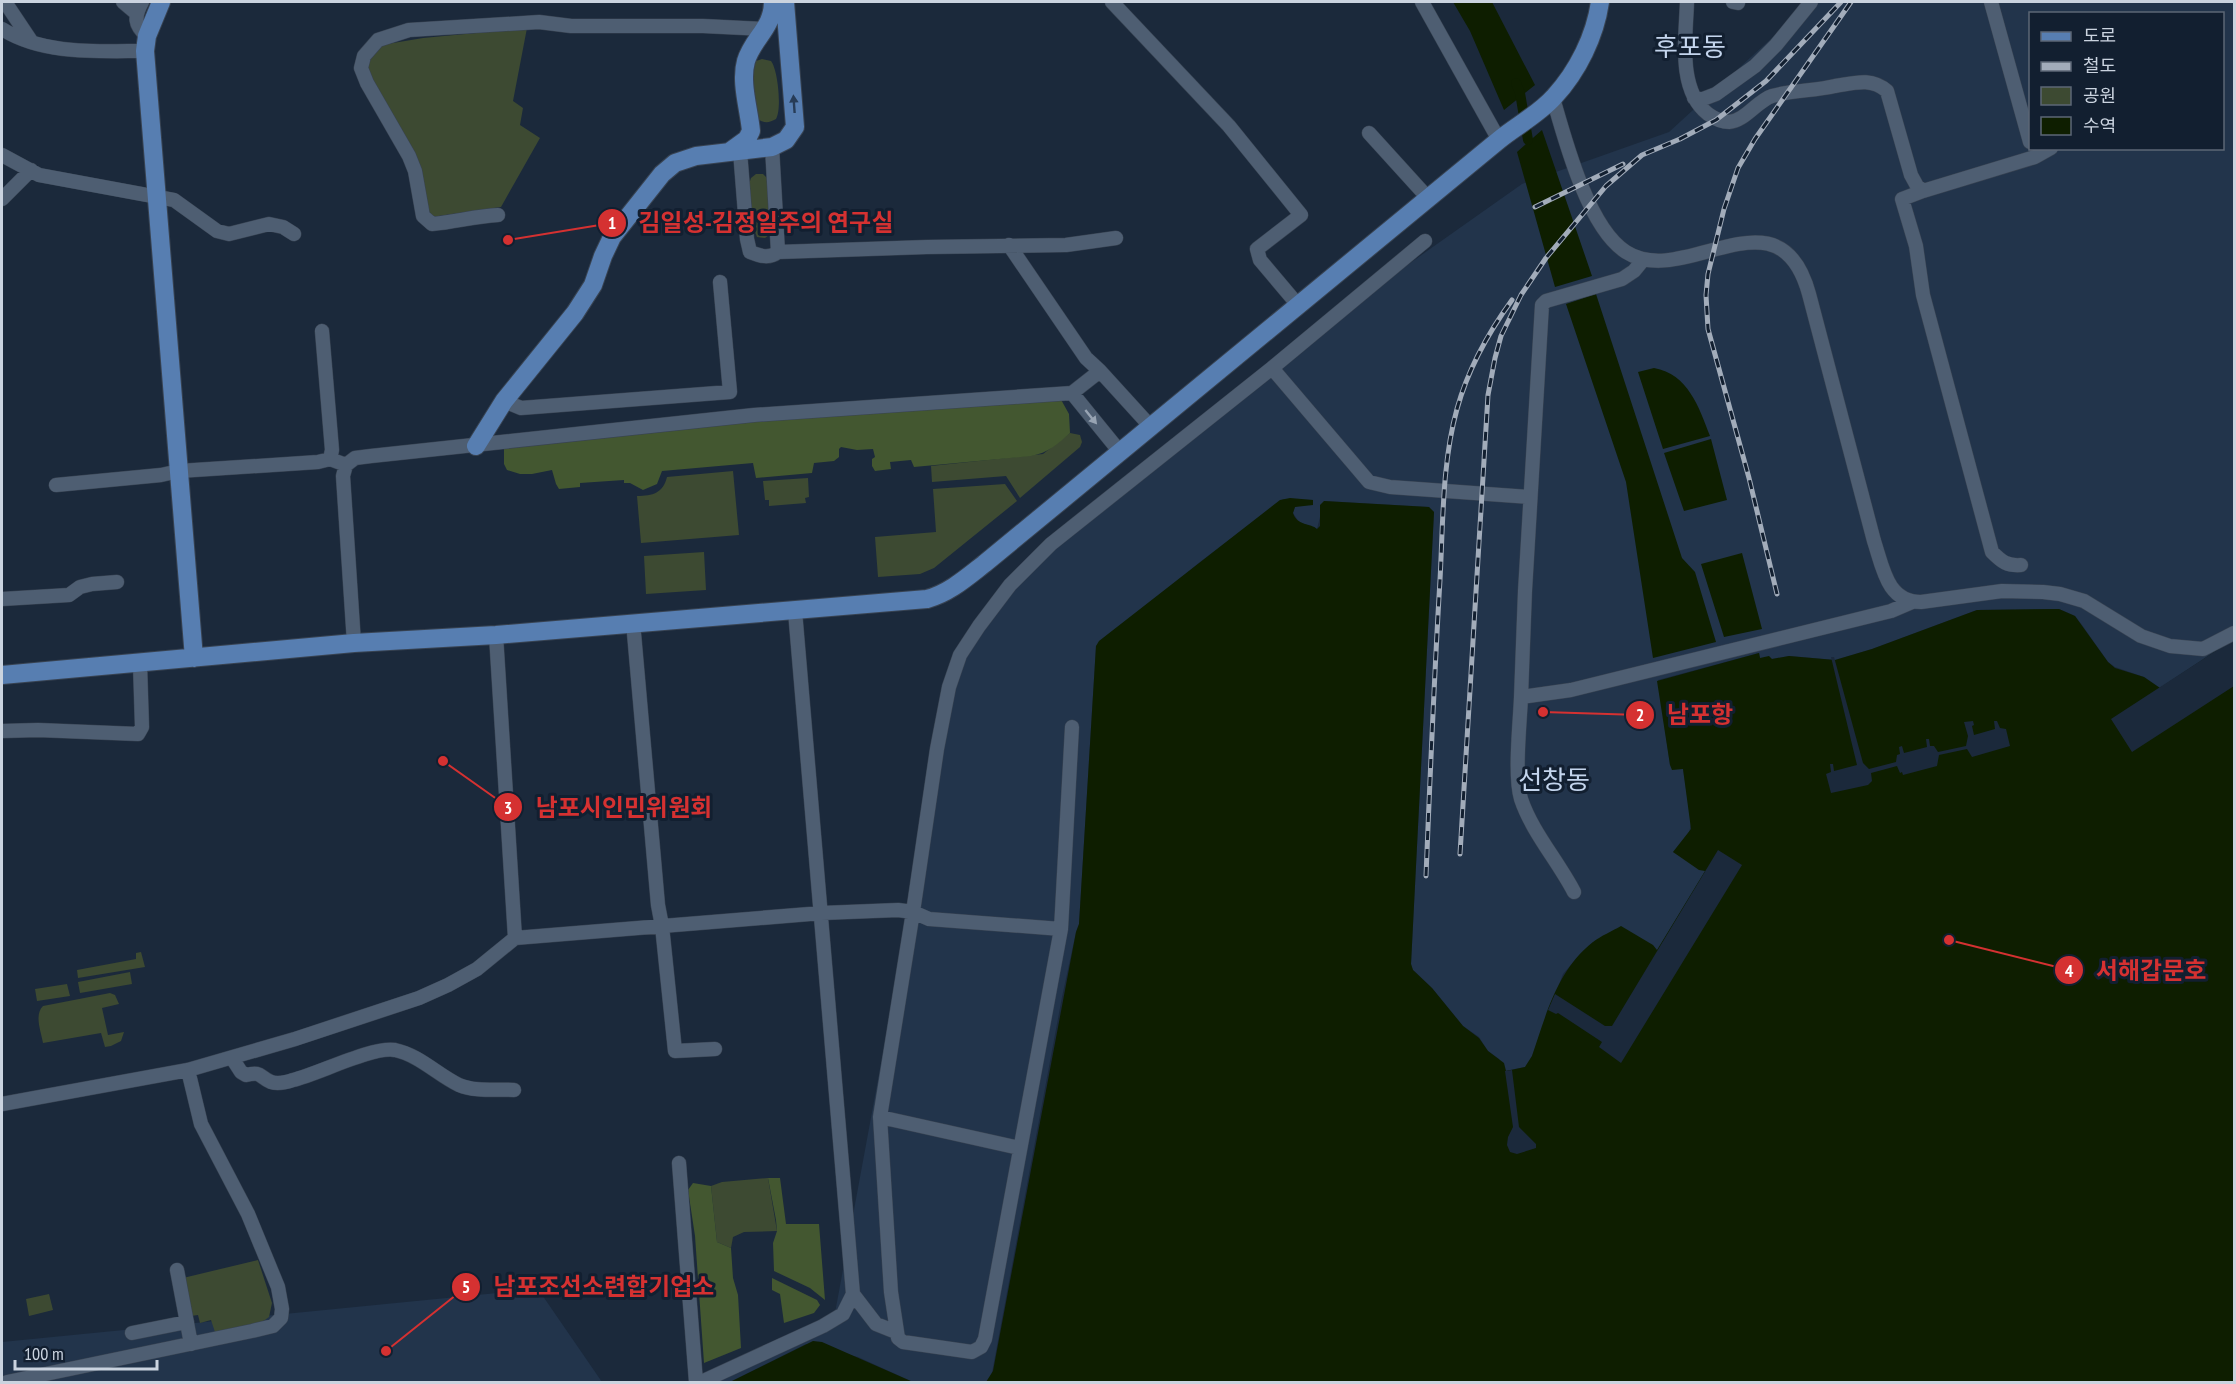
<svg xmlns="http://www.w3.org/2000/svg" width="2236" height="1384" font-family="'PT Sans Narrow','Noto Sans KR',sans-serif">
<rect width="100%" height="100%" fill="#1b293b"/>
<path fill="#22344b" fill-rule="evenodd" d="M 1811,2 L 2234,2 L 2234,639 L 2160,688 L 2144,677 L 2115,667 L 2108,662 L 2082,625 L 2075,616 L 2066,612 L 2059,609 L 2045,609 L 1977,610 L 1872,649 L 1835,660 L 1789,656 L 1772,659 L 1760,658 L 1759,653 L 1658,680 L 1670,765 L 1683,769 L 1691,823 L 1689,833 L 1673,852 L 1706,871 L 1657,951 L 1593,942 L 1576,959 L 1563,974 L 1532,1056 L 1525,1067 L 1505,1071 L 1499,1059 L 1488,1051 L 1479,1037 L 1463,1026 L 1432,988 L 1413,970 L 1411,964 L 1434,512 L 1429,507 L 1324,501 L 1317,529 L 1299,522 L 1293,513 L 1295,507 L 1313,500 L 1283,499 L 1200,562 L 1096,646 L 1079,924 L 1076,932 L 1062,997 L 991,1378 L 986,1382 L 913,1382 L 858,1357 L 806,1344 L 730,1382 L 711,1382 L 835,1313 L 956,656 L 1003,586 L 1260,369 L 1522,184 L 1669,132 ZM 2030,14 L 2222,14 L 2222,148 L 2030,148 Z
M 538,1289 L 602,1382 L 2,1382 L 2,1342 Z"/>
<path fill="#3d4a32" d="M 527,28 L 513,101 L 523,108 L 520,125 L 540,138 L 501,207 L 432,217 L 368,76 L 367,58 L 381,45 L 423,38 Z
M 762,59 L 771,61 C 778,70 782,109 776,119 C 768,124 761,123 755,116 L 751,67 L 756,61 Z
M 756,174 L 763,174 L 767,178 L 772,233 L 765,238 L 757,237 L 754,229 L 749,184 L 751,178 Z
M 1070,433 L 1080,435 L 1082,442 L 1080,447 L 1020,498 L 1006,476 L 932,482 L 931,466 L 1043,454 Z
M 733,471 L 739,535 L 641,543 L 637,496 C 653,496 663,493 667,477 Z
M 808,478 L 809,497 L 805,498 L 806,503 L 769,506 L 769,500 L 765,500 L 763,481 Z
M 1005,484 L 1017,501 L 934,568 L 920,574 L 878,577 L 875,537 L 936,532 L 933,489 Z
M 704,552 L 706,590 L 646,594 L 644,556 Z
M 141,952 L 145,967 L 78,978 L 77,970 L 136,959 L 136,953 Z
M 130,972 L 132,984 L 80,993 L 78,982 Z
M 67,984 L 70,996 L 37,1001 L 35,989 Z
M 110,993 L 115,995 L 119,1004 L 102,1008 L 108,1035 L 124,1032 L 121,1041 L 111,1046 L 105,1047 L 101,1033 L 43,1043 C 41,1031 34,1015 43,1006 Z
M 768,1178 L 777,1231 L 744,1232 L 733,1237 L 731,1248 L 717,1242 L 711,1186 L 722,1182 Z
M 258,1260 L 272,1303 L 269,1317 L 262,1322 L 215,1332 L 211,1320 L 200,1323 L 198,1315 L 191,1316 L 183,1278 Z
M 49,1294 L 53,1310 L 29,1316 L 26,1299 Z"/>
<path fill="#435730" d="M 1059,396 L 1069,414 L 1070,433 C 1058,444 1048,453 1031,456 L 914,467 L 911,460 L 890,462 L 891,469 L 875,471 L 872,466 L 872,459 L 875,457 L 873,449 L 857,450 L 841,447 L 839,449 L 839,457 L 834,461 L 814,463 L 812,473 L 756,478 L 753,463 L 662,471 L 657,484 L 643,490 L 630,483 L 624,483 L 624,480 L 580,483 L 580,487 L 559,489 L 556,484 L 552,470 L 532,474 L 520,474 L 507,470 L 504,464 L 504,446 L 754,419 Z
M 768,1178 L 780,1178 L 786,1224 L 819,1224 L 825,1300 L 810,1288 L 774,1271 L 773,1243 L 777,1231 L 776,1220 Z
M 693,1183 L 711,1186 L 717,1242 L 731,1248 L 733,1278 L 738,1295 L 741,1348 L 704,1363 L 695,1236 L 688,1190 Z
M 772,1278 L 817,1300 L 820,1305 L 814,1313 L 784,1323 L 780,1294 L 772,1290 Z"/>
<path fill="#0e1e00" d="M 1453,2 L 1492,2 L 1535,85 L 1504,110 L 1470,31 Z
M 1542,130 L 1592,276 L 1555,287 L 1517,152 Z
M 1596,294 L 1682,558 L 1695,572 L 1716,642 L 1653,658 L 1626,482 L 1566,304 Z
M 1654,368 C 1688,374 1699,407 1710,436 L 1663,449 L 1638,372 Z
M 1711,439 L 1727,500 L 1684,511 L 1664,453 Z
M 1290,498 L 1313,500 L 1313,505 L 1295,507 L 1293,513 C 1297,526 1311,523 1317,529 L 1320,526 L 1320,505 L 1324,501 L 1429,507 L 1434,512 L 1411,964 L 1413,970 L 1432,988 L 1463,1026 L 1479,1038 L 1488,1051 L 1504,1063 L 1506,1071 L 1525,1067 L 1532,1056 C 1546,1015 1557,970 1593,942 C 1601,936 1612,931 1621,926 L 1653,945 L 1657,950 L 1705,871 L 1699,870 L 1673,852 L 1691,829 L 1683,769 L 1672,770 L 1670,765 L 1657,681 L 1759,653 L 1760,658 L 1769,656 L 1772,659 L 1789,656 L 1835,660 L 1872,649 L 1977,610 L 2059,609 L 2075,616 L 2108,662 L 2115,668 L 2144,677 L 2160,688 L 2234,639 L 2234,1382 L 986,1382 L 993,1371 L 1076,932 L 1079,924 L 1096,646 L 1099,641 L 1280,500 Z
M 1742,553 L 1762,629 L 1724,637 L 1701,564 Z
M 813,1341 L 822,1342 L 913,1382 L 730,1382 Z"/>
<path fill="#1b293b" d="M 2234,639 L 2234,686 L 2132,752 L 2111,719 Z
M 1831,657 L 1834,657 L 1863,763 L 1869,769 L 1896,762 L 1897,755 L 1900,754 L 1899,747 L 1902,746 L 1904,753 L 1927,747 L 1926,739 L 1929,739 L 1930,746 L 1934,746 L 1938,752 L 1966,746 L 1968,736 L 1964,722 L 1973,721 L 1974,725 L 1972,726 L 1974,735 L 1995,729 L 1994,721 L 1997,721 L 2000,728 L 2006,729 L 2010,746 L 1972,757 L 1967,749 L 1939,755 L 1937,766 L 1903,775 L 1902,772 L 1900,773 L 1897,766 L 1871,773 L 1872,781 L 1868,785 L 1831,793 L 1826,774 L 1831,772 L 1830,764 L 1833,764 L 1834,771 L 1857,765 Z
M 1718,850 L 1742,865 L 1621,1063 L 1599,1047 L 1602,1042 L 1558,1013 L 1556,1014 L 1548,1010 L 1555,994 L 1605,1026 L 1612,1026 Z
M 1512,1070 L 1519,1127 L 1536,1144 L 1536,1148 L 1517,1154 L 1510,1152 L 1507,1145 L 1508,1137 L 1513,1127 L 1505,1071 Z"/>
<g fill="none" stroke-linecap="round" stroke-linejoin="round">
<path stroke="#0e1e00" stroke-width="10" d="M 1516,83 L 1520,93 L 1528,140"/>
<defs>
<path id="minor" d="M 5,2 L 31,41
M 123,2 L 136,13
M 142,2 C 134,17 134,25 147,36
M 1112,2 L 1229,126 L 1301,215 L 1257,249 L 1260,260 L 1298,305
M 1422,2 L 1499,140
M 1687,2 C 1686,36 1677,90 1708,114 C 1715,119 1721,122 1729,122 C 1745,121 1757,101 1772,96 C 1792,90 1814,91 1835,86 C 1854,83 1871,77 1887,91 L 1911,175 L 1917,186 L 1923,191 L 2035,157 L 2051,148
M 1733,2 L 1738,3
M 1991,2 L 2030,142
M 2,29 C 43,55 97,51 145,51
M 1553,98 C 1565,140 1588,228 1626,252 C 1685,290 1779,184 1809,294 L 1874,541 C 1883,568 1887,602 1921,602 L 2002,591 L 2043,592 L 2060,594 L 2084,601 L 2141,636 L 2170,646 L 2203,649 L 2234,633
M 1694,98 L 1703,99 L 1716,94 L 1755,66 L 1776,45 L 1811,2
M 1369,133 L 1428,198
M 772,147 L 778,252
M 740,151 L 747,239 L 750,252 C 760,256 769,259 778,252 L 927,247 L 1066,245 L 1116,238
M 2,155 L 39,175 L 174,200 L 217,231 L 229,234 L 269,224 L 283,227 L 294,234
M 1923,191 L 1902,199 L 1916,246 L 1923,295 L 1992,552 C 2002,562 2007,566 2021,565
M 2,199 L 31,170
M 498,215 C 476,216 455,222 432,224 L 423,216 L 415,171 L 409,156 L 367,83 L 361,68 L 364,56 L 378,40 L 409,30 L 539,22 L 571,26 L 703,26 L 766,29
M 1425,241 L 1272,368 L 1369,482 L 1390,487 L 1530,497
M 1009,245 L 1086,358 L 1100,371
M 322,331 L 332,450 L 330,459
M 504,401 L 521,408 L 730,392 L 720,282
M 1120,452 L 1072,393 L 1100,371 L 1151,427
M 346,465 L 343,476 L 354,643
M 56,485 L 161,475 L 179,471 L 318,462 L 330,459 L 346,465 L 355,458 L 371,456 L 754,415 L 1072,393
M 2,599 L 69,595 L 80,587 L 92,584 L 117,582
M 633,622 L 658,905 L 662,926 L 675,1051 L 715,1049
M 496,635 L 515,938
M 1521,697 L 1525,591 L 1542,305 L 1546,301 L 1622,279 L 1634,271 L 1643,260
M 2,731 L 38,730 L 138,734 L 142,727 L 140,664
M 1574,892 C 1558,861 1532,832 1521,799 C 1514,776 1520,723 1521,697 L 1571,690 L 1891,611 L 1912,602
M 1061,929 L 929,919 L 913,912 L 880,1117 L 891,1292 L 898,1338 L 903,1342 L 972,1352 L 981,1347 L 985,1339 L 1061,929 L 1072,727
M 232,1058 L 241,1072 L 246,1075 C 262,1071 259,1077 271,1082 C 277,1084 287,1082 293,1080 C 318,1074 373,1046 395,1050 C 419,1055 438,1075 459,1085 C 475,1092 498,1089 514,1090
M 2,1104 L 188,1070 L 295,1039 L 419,998 L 448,985 L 477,969 L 515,938 L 822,913 L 898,910 L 913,912 L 937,749 L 949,687 L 960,655 L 979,626 L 1010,585 L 1051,544 L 1272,368
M 880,1117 L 1019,1148
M 679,1163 L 696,1382
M 177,1270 L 191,1344
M 853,1294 L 876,1324 L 896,1332
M 132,1333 L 187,1322
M 7,1382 L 252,1331 L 273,1326 L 281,1318 L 282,1309 L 278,1287 L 248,1214 L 201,1124 L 188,1070
M 701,1382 L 823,1326 L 843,1314 L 853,1294 L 795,611"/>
<path id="major" d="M 161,2 L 147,36 L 145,51 L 194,658
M 729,152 L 747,139 L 751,131 C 749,109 740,82 746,61 C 753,38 773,28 773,2
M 476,446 L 504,401 L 575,313 L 593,285 L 603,256 L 612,237 L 662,174 L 675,163 L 696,156 L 772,147 L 786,140 L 795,127 L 785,2
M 2,675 L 354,643 L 496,635 L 927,599 C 949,593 966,578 984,564 L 1499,140 C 1516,126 1539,114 1554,97 C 1578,71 1595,36 1600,2"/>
</defs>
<use href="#minor" stroke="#384352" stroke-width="15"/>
<use href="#major" stroke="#384352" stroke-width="20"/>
<use href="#minor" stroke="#4e5e72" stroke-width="14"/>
<use href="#major" stroke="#577eb1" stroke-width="18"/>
<defs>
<path id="rail" d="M 1535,207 L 1623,164
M 1777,594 L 1749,478 L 1708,329 L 1706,295 L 1708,274 L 1724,209 L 1738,168 L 1755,139 L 1851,2
M 1460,854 L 1488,395 L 1495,358 L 1501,336 L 1521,295 L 1546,258 L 1606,186 L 1642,155 L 1680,139 L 1716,120 L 1766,81 L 1841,2
M 1426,876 C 1430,777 1434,679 1440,580 C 1443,525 1442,462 1457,409 C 1468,369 1488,333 1512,300"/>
</defs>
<use href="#rail" stroke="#a2acba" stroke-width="5"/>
<use href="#rail" stroke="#121f30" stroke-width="3" stroke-dasharray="9" stroke-linecap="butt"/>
</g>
<defs><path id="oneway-solid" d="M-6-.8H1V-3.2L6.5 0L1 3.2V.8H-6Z" transform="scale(1.5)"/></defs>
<use fill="#273c57" href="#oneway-solid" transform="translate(794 104) rotate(-94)"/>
<use fill="#98a4b3" href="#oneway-solid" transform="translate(1091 417) rotate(51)"/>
<g text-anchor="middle" stroke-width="6" stroke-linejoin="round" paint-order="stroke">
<g font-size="26" fill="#c4d5ed" stroke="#121f30">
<text x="1690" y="56">후포동</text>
<text x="1554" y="789">선창동</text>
</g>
</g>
<path fill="none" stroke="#d53131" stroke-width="2" d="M508 240L612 223M1543 712L1640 715M443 761L508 807M1949 940L2069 970M386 1351L466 1287"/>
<g fill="#d53131" stroke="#121f30" stroke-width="2">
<circle cx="508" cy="240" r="6"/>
<circle cx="1543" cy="712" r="6"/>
<circle cx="443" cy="761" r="6"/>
<circle cx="1949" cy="940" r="6"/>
<circle cx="386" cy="1351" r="6"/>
<circle cx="612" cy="223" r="15"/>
<circle cx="1640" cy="715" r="15"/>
<circle cx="508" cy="807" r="15"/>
<circle cx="2069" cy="970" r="15"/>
<circle cx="466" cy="1287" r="15"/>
</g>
<g font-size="18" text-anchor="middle" font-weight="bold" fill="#fff">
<text x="612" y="229">1</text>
<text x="1640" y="721">2</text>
<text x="508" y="814">3</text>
<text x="2069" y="977">4</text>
<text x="466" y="1293">5</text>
</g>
<g font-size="24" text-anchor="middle" font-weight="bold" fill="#d53131" stroke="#121f30" stroke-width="6" stroke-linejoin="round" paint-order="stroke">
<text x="766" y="231">김일성-김정일주의 연구실</text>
<text x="1700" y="723">남포항</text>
<text x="624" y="816">남포시인민위원회</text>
<text x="2151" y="979">서해갑문호</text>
<text x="604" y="1295">남포조선소련합기업소</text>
</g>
<rect width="2236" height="1384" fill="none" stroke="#cad3df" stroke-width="6"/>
<rect x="2029" y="12" width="195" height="138" fill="#121f30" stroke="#5c6776" stroke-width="1.5"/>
<rect x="2041" y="32" width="30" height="9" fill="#577eb1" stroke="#5c6776" stroke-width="1.5"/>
<text x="2083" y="42" font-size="18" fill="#cad3df">도로</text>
<rect x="2041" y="62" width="30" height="9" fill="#a2acba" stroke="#5c6776" stroke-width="1.5"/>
<text x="2083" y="72" font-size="18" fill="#cad3df">철도</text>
<rect x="2041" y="87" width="30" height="18" fill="#3d4a32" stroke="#5c6776" stroke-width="1.5"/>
<text x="2083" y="102" font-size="18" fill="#cad3df">공원</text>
<rect x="2041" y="117" width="30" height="18" fill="#0e1e00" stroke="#5c6776" stroke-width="1.5"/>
<text x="2083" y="132" font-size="18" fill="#cad3df">수역</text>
<path d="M15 1360v9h142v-9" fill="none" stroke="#cad3df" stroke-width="3"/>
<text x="24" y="1360" font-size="18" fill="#cad3df" stroke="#121f30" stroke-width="4.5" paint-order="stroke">100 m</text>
</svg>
